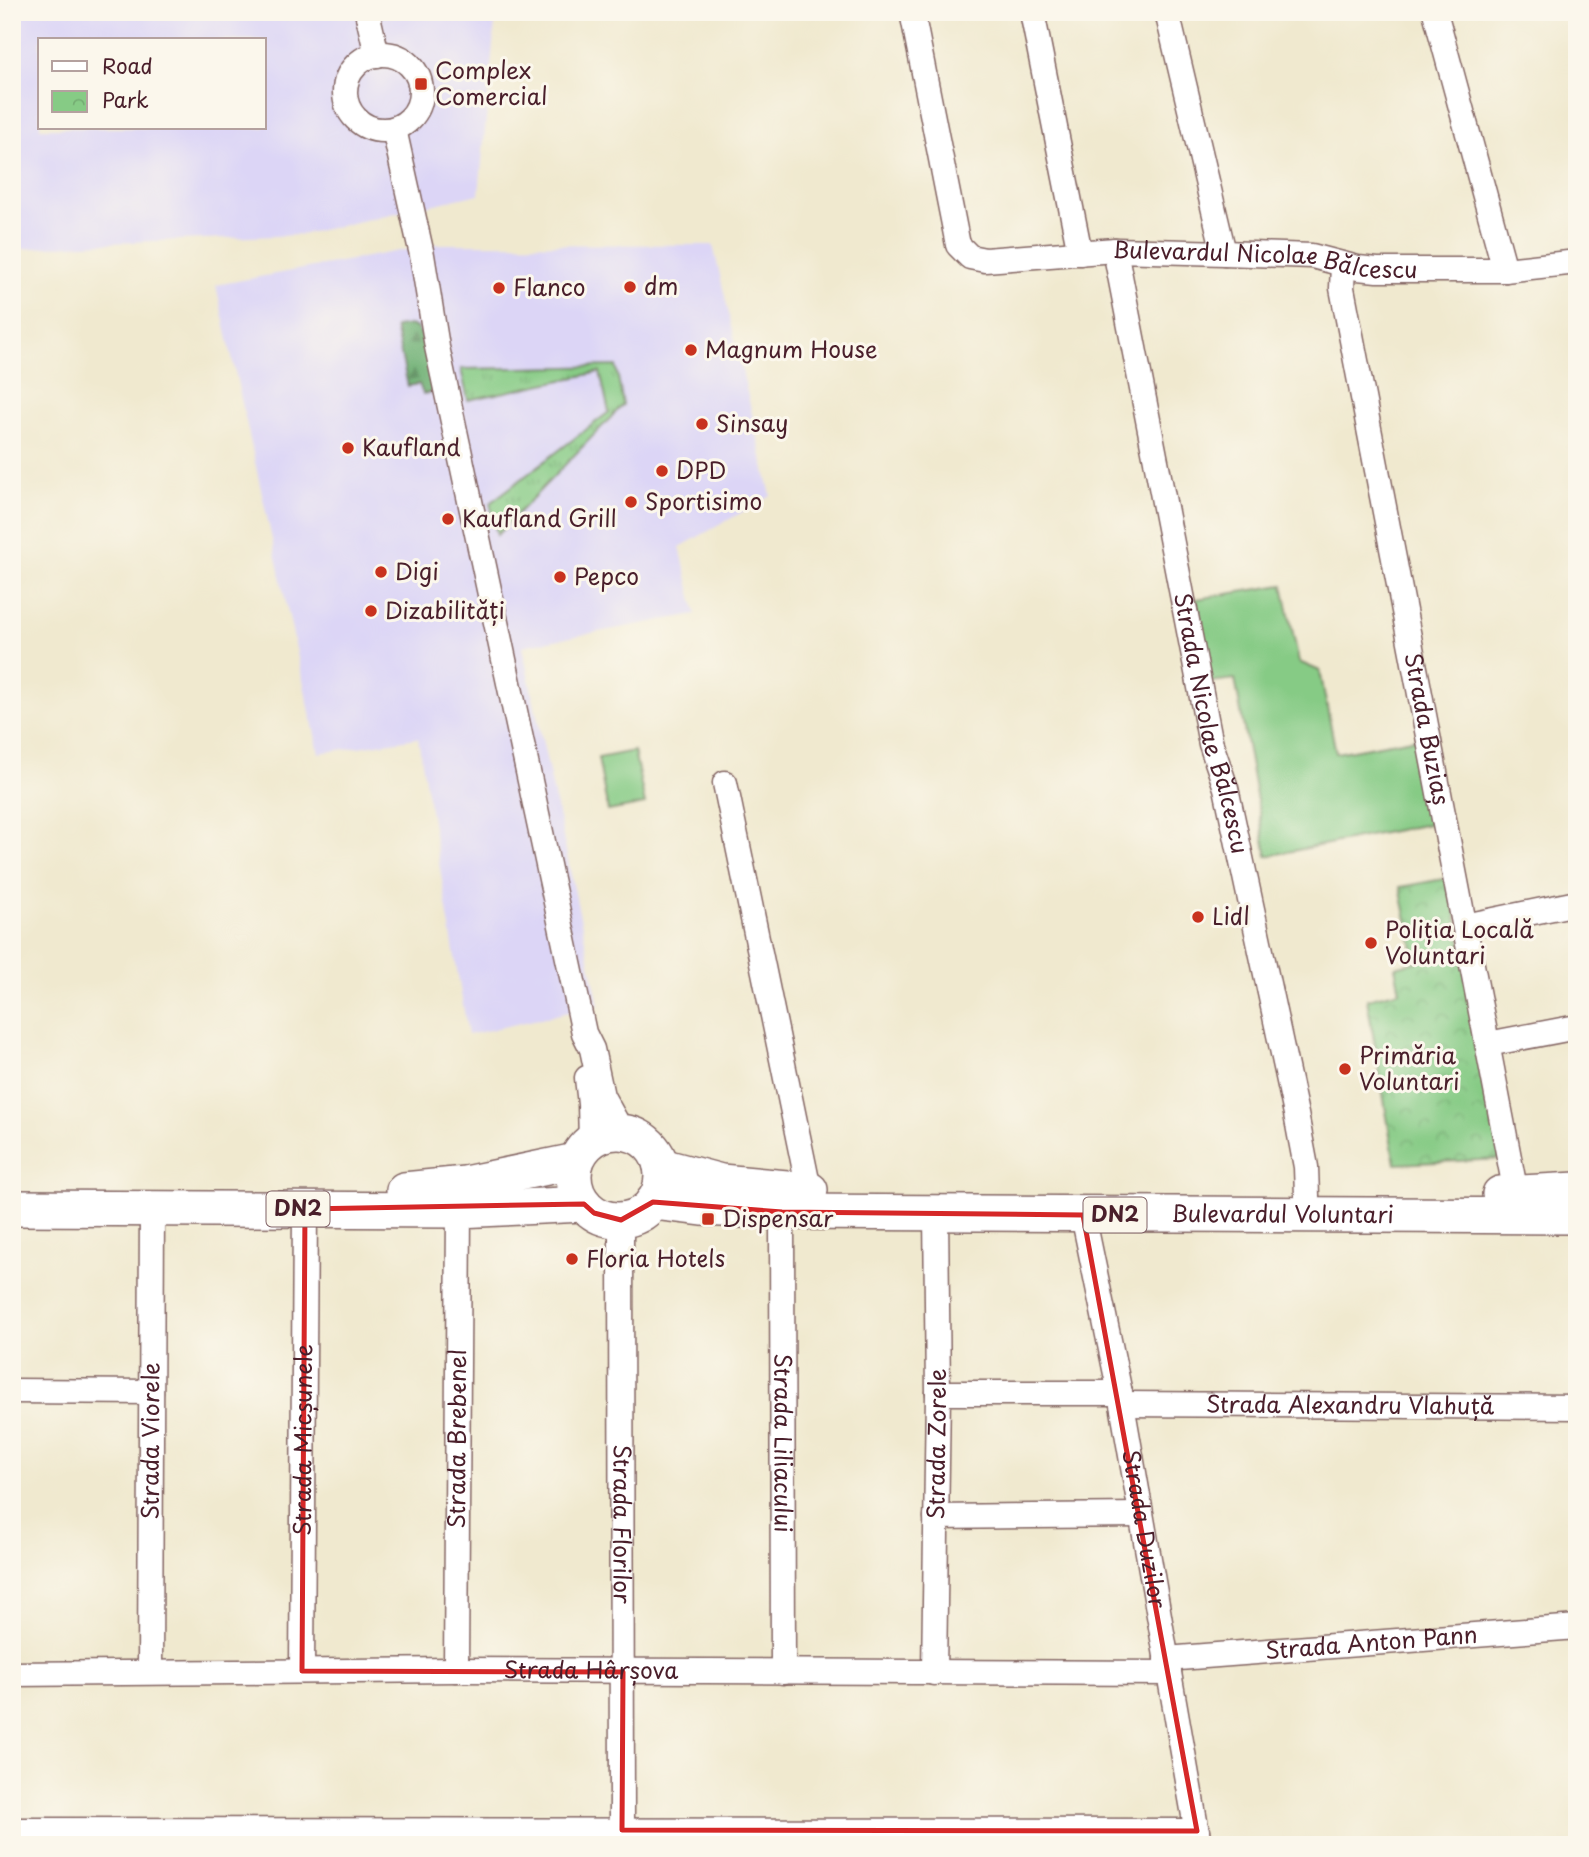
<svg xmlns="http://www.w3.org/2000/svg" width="1589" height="1857" font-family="'Playpen Sans',sans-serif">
<defs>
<pattern id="grass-tufts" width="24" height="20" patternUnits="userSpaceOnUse" patternTransform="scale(1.75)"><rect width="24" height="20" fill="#86cb85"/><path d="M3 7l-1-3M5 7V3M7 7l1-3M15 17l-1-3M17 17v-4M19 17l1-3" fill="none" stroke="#75ae73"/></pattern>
<pattern id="forest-firs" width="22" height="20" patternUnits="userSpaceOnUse" patternTransform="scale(1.75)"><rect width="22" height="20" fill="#6caf72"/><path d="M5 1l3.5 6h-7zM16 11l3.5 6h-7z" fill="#5b8e5e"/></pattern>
<pattern id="park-crowns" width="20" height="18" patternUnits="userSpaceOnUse" patternTransform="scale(1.75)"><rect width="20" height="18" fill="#86cb85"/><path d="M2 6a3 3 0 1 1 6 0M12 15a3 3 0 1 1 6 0" fill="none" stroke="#75ae73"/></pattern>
</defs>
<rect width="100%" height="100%" fill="#fbf7ec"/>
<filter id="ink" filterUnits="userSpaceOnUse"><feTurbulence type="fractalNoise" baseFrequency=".0143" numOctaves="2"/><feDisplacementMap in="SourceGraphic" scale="14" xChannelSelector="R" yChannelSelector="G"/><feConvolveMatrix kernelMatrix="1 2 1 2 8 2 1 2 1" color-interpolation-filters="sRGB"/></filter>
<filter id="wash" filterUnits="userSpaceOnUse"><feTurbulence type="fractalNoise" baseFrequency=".00686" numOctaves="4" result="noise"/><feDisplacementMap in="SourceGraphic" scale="28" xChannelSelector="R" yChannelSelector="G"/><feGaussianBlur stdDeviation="1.57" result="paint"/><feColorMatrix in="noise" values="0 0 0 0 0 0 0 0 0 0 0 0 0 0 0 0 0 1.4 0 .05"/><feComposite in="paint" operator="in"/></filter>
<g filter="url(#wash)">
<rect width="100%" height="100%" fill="#f0e9cf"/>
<path fill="#dcd5f6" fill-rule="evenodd" d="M 12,12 L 496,12 L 479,194 L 299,235 L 83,244 L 12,250 ZM 40,40 L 264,40 L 264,128 L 40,128 Z
M 437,244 L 713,245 L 771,496 L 680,547 L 696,614 L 522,646 L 599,1005 L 468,1035 L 418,738 L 319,753 L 216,285 Z"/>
<path fill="url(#grass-tufts)" stroke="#687558" stroke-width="2" d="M 616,366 L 623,405 L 497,535 L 490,503 L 609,412 L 600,372 L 468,400 L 461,369 Z"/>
<path fill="url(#forest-firs)" stroke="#5b674e" stroke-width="2" d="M 410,325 L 417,328 L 421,334 L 435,392 L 423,394 L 419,384 L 408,386 L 395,327 Z"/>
<path fill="url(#park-crowns)" stroke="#687558" stroke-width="2" d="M 1449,878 L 1502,1159 L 1395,1164 L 1367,999 L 1400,991 L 1395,967 L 1416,962 L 1400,887 Z"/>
<path fill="#86cb85" stroke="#687558" stroke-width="2" d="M 1283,585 L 1299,662 L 1320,671 L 1336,753 L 1423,737 L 1439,822 L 1267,856 L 1235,679 L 1211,682 L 1196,599 Z
M 634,751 L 645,804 L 608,811 L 598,758 Z"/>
</g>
<g filter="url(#ink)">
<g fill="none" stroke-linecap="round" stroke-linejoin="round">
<defs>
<g id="minor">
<path d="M 367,12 L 377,55"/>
<path id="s1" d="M 912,12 L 958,245 L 970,257 L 985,260 L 1115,250 L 1224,253 L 1312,256 L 1358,268 L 1377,270 L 1505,270 L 1577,262"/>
<path d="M 1032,12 L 1080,253"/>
<path d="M 1167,12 L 1224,253"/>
<path d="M 1435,12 L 1505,270"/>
<circle cx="383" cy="92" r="38"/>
<path d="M 394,129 L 422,255 L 437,347 L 584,1033 L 592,1049 L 602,1096 L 622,1132"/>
<path id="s2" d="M 1115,250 L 1211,744 L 1226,788 L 1296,1114 L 1306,1167 L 1307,1196"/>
<path id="s3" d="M 1343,265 L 1342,288 L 1516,1194"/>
<path d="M 725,783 L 809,1190"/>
<path d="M 1465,926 L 1577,903"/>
<path d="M 1488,1044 L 1577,1027"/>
<path d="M 587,1078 L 590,1104 L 591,1141"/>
<path id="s4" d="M 782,1212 L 783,1672"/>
<path id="s5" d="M 1083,1215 L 1120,1393 L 1199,1844"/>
<path id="s6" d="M 621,1220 L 622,1830"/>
<path d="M 12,1391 L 151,1392"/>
<path d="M 938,1393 L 1120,1393"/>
<path id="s7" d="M 1122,1404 L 1577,1407"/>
<path d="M 936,1517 L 1141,1515"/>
<path id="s8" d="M 1166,1659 L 1577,1627"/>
<path id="s9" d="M 456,1670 L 459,1210"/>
<path id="s10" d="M 302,1671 L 305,1209"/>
<path id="s11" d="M 150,1672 L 152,1209"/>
<path id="s12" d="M 934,1673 L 938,1393 L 936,1214"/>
<path id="s13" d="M 12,1674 L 456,1670 L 1169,1673"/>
<path d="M 12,1830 L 1197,1831"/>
</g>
<g id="highway">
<circle cx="618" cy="1176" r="44"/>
<path d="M 661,1166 L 721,1182 L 810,1190"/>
<path d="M 404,1190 L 465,1184 L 576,1161"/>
<path d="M 1500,1194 L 1577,1190"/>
<path id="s14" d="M 653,1202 L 702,1208 L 782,1212 L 1577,1216"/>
<path d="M 12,1208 L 459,1210 L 584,1204"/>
</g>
</defs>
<use href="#minor" stroke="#846664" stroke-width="27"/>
<use href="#highway" stroke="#846664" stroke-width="38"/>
<use href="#minor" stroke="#fff" stroke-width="24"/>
<use href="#highway" stroke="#fff" stroke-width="35"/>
</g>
</g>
<path fill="none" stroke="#d62828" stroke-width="5" stroke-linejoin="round" d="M 653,1202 L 782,1212 L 1083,1215 L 1197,1831 L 622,1830 L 623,1672 L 302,1671 L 305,1209 L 584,1204 L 594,1213 L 621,1220 Z"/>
<g fill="#c8321e" stroke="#fbf7ec" stroke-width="2.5">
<rect x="414" y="77" width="14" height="14" rx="3.5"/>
<circle cx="630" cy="287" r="7"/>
<circle cx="499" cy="288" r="7"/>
<circle cx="691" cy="350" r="7"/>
<circle cx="702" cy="424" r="7"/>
<circle cx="348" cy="448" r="7"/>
<circle cx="662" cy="471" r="7"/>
<circle cx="631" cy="502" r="7"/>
<circle cx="448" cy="519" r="7"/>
<circle cx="381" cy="572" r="7"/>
<circle cx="560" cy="577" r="7"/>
<circle cx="371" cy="611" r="7"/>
<circle cx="1198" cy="917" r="7"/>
<circle cx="1371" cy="943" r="7"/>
<circle cx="1345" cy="1069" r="7"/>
<rect x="701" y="1212" width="14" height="14" rx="3.5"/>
<circle cx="572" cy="1259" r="7"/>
</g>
<g text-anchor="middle" stroke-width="6" stroke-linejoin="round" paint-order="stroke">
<g fill="#fbf7ec" stroke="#7f6065" stroke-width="2">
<rect x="266.5" y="1191.5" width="63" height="35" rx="5"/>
<rect x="1083.5" y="1197.5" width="63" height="35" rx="5"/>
</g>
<g font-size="21" font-weight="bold" fill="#4a1f2b">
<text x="298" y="1216">DN2</text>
<text x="1115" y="1222">DN2</text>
</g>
<g font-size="23" fill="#4a1f2b" stroke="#fbf7ec" text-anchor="start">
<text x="435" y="79">Complex<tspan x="435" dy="26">Comercial</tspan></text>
<text x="644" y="295">dm</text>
<text x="513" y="296">Flanco</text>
<text x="705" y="358">Magnum House</text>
<text x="716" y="432">Sinsay</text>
<text x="362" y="456">Kaufland</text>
<text x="676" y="479">DPD</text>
<text x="645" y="510">Sportisimo</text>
<text x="462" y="527">Kaufland Grill</text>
<text x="395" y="580">Digi</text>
<text x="574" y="585">Pepco</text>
<text x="385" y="619">Dizabilități</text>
<text x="1212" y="925">Lidl</text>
<text x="1385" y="938">Poliția Locală<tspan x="1385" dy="26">Voluntari</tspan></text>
<text x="1359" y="1064">Primăria<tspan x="1359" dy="26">Voluntari</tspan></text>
<text x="722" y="1227">Dispensar</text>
<text x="586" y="1267">Floria Hotels</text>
</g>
<g font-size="23" fill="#4a1f2b" stroke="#fbf7ec">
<text dy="8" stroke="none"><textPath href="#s1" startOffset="551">Bulevardul Nicolae Bălcescu</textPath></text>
<text dy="8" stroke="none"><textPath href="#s2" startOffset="483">Strada Nicolae Bălcescu</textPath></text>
<text dy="8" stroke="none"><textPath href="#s3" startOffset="472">Strada Buziaș</textPath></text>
<text dy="8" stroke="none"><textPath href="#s14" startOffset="630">Bulevardul Voluntari</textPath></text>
<text dy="8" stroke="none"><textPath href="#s7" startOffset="228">Strada Alexandru Vlahuță</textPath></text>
<text dy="8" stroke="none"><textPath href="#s10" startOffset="231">Strada Micșunele</textPath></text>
<text dy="8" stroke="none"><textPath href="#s9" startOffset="231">Strada Brebenel</textPath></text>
<text dy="8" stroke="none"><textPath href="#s11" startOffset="231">Strada Viorele</textPath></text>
<text dy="8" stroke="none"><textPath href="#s4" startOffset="231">Strada Liliacului</textPath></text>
<text dy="8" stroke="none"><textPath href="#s12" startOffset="229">Strada Zorele</textPath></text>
<text dy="8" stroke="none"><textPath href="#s6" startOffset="304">Strada Florilor</textPath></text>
<text dy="8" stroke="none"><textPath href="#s5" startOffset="320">Strada Duzilor</textPath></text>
<text dy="8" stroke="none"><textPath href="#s8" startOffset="206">Strada Anton Pann</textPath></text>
<text dy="8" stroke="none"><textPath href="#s13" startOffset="579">Strada Hârșova</textPath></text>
</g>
</g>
<rect width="1589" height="1857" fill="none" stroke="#fbf7ec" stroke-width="42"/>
<rect x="38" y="38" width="228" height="91" fill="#fbf7ec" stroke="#b4a19f" stroke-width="2"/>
<rect x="52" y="61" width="35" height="10" fill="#ffffff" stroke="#b4a19f" stroke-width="2"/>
<text x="102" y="74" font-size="21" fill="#4a1f2b">Road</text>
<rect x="52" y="91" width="35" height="21" fill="url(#park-crowns)" stroke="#b4a19f" stroke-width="2"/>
<text x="102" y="108" font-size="21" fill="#4a1f2b">Park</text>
</svg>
